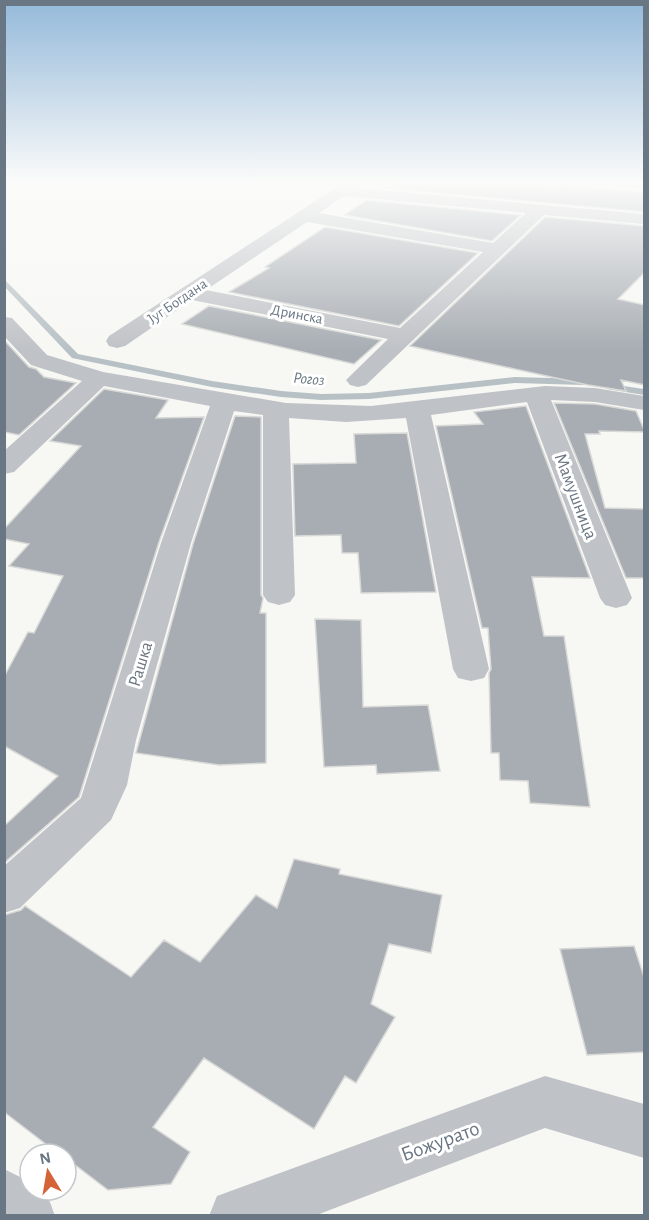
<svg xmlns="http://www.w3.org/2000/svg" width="649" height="1220" font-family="'Alegreya Sans',sans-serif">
<rect width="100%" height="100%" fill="#f7f7f4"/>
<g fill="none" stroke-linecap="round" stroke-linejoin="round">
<path fill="#b7c1c5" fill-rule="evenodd" d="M 4,279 L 78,354 L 212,381 L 281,391 L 321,394 L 369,393 L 515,377 L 584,379 L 588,382 L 584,385 L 515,383 L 369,399 L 321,400 L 281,397 L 212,387 L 72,358 L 4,286 Z
M 610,384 L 644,389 L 644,395 L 607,389 L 606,387 Z"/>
</g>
<path fill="#a7adb3" stroke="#d8d9d7" stroke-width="1.5" d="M 405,181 L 500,181 L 559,188 L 559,186 L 645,192 L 645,212 L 385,188 L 395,182 L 402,183 Z
M 367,200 L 521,215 L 492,241 L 344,215 Z
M 545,217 L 645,226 L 645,272 L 618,299 L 645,305 L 645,385 L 621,380 L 626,391 L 588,385 L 410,346 Z
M 325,227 L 478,253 L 399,326 L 229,292 L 269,268 L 265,267 Z
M 209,306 L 381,340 L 354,364 L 182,324 Z
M 4,340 L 29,367 L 36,369 L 44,377 L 76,383 L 19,435 L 4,432 Z
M 104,389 L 168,400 L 156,418 L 204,417 L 159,542 L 79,797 L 4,863 L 4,826 L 58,776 L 4,746 L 4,677 L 28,632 L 34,633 L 63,576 L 9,566 L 29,544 L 4,539 L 4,529 L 81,446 L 50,441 Z
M 554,403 L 595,404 L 636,411 L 645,432 L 599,431 L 600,434 L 585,434 L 605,508 L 645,509 L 645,578 L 626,578 Z
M 526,406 L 590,578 L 532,577 L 544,636 L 564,636 L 590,807 L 530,803 L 528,781 L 500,780 L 499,753 L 491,753 L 489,673 L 491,669 L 488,628 L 482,628 L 436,426 L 483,424 L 474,412 Z
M 235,416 L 261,417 L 261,595 L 263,598 L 260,613 L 266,613 L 266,763 L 219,765 L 136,753 L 193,544 Z
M 407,433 L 436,592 L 361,593 L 358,553 L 342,553 L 341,535 L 295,536 L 293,464 L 356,463 L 354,434 Z
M 315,619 L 361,620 L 363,707 L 428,705 L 440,771 L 377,774 L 376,765 L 324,767 Z
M 294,859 L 340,869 L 339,874 L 442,895 L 431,953 L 389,944 L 371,1004 L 395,1017 L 356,1083 L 345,1076 L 314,1129 L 204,1058 L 153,1127 L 190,1152 L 171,1184 L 108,1190 L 66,1158 L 66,1154 L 60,1154 L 47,1145 L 4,1112 L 4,915 L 21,910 L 25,906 L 131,977 L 164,940 L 200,962 L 256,895 L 277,908 Z
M 634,946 L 645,980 L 645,1052 L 587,1055 L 560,949 Z"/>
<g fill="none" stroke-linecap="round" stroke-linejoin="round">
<path fill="#bfc2c6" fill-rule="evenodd" d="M 346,181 L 364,181 L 357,188 L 644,214 L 644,224 L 544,215 L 366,385 L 358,387 L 350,385 L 346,380 L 388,339 L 192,300 L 125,346 L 117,348 L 109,346 L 106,341 L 109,336 ZM 344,196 L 526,213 L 493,243 L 319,213 ZM 307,222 L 483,252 L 400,328 L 206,290 Z
M 608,181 L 644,181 L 644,188 L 616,186 Z
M 4,317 L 12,318 L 47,355 L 103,372 L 286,403 L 371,406 L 545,386 L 595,388 L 644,396 L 644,410 L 595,402 L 551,400 L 632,598 L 627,605 L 616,608 L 605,605 L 600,598 L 527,402 L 431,415 L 489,669 L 484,678 L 471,681 L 458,678 L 453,669 L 406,418 L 346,422 L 289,418 L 295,595 L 290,602 L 279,605 L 268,602 L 263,595 L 263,415 L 234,411 L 191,543 L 136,740 L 127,785 L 111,820 L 20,908 L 4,913 L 4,866 L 81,798 L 161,543 L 210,406 L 104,386 L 14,472 L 4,474 L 4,451 L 82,381 L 31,365 L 4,336 Z
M 545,1076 L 644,1104 L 644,1158 L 545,1128 L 314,1216 L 209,1216 L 217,1196 Z
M 4,1169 L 30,1182 L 30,1190 C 49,1190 49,1200 55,1216 L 4,1216 Z"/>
</g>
<linearGradient id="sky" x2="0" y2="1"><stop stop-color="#94b9da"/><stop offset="0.52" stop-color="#fbfbfa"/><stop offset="1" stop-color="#fbfbfa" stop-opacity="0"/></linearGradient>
<rect width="649" height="351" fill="url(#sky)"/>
<g text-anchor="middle" stroke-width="6" stroke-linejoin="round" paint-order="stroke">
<g font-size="15" fill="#697683" stroke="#fff">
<text transform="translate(177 301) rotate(-34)" y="5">Југ Богдана</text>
<text transform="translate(297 314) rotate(11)" y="5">Дринска</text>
</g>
<g font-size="16" font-style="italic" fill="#64777f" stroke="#fff">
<text transform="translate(309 378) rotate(5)" y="6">Рогоз</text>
</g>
<g font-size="18" fill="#697683" stroke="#fff">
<text transform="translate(576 496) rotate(69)" y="6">Мамушница</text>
<text transform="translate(140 664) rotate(-73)" y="6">Рашка</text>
</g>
<g font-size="21" fill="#697683" stroke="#fff">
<text transform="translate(440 1141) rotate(-20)" y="7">Божурато</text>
</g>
</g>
<rect width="649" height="1220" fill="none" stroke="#697683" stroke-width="12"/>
<g transform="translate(48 1172) rotate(349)"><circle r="28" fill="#ffffff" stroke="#c3c8cd" stroke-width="1.5"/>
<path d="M0-4.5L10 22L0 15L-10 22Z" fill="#d46337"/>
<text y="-9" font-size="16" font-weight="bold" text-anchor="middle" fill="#697683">N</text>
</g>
</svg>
